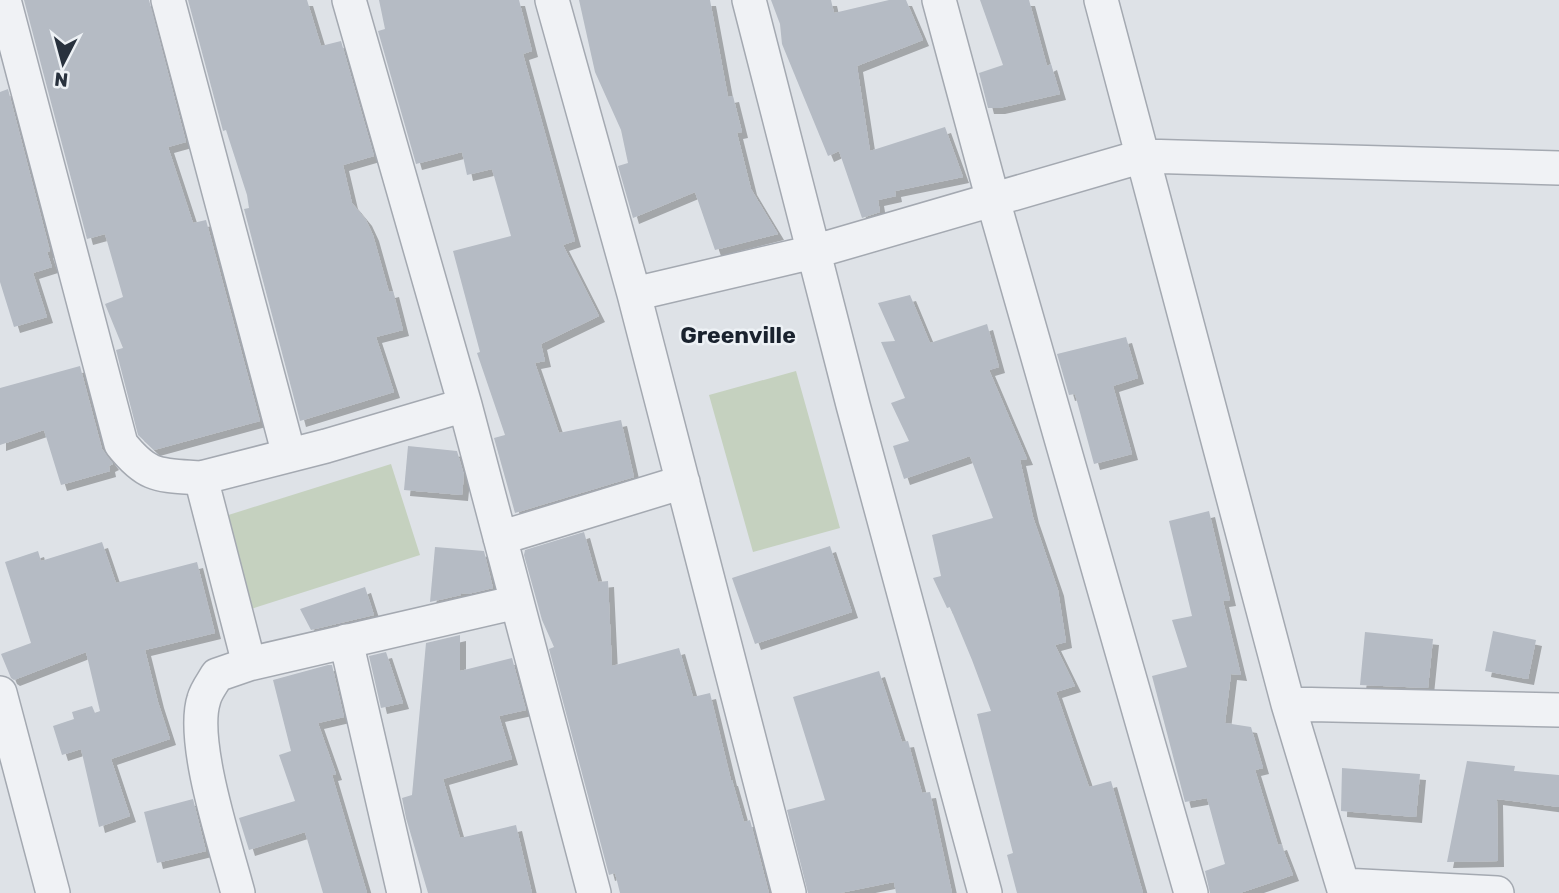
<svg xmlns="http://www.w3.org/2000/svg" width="1559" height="893" font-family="Rubik,sans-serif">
<defs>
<filter id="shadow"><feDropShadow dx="6" dy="6" stdDeviation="0" flood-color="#0004"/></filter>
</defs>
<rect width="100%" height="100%" fill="#dee2e7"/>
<path fill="#c5d1bf" d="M 796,371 L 840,528 L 753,552 L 709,395 Z
M 391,464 L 420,555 L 251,609 L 222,517 Z"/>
<path fill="#b5bbc4" filter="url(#shadow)" d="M 24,0 L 149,0 L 186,142 L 168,147 L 193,223 L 206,220 L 260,421 L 154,450 L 138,435 L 116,350 L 123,348 L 105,304 L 123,297 L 105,234 L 87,239 Z
M 188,0 L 307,0 L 321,46 L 341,41 L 374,156 L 343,165 L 352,203 L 366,220 L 373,235 L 389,292 L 393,291 L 403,330 L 376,337 L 394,392 L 300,421 L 244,209 L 249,208 L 247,195 L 226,130 L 223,131 Z
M 379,0 L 519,0 L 532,51 L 523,54 L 575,241 L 563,245 L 599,316 L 541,344 L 545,361 L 535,363 L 559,433 L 621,420 L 634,477 L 515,513 L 494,438 L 505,435 L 477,353 L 480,352 L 453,251 L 511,236 L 492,169 L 467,175 L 462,152 L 416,164 L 378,31 L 385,29 Z
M 579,0 L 710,0 L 728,97 L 733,96 L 742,132 L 737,133 L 751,189 L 778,234 L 715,250 L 695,192 L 633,218 L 618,166 L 628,163 L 621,130 L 595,72 Z
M 771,0 L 831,0 L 834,13 L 889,0 L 906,0 L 923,40 L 857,66 L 870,151 L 945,127 L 963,177 L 895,191 L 896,196 L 878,200 L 880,212 L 862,218 L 839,151 L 828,156 L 782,44 L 780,24 Z
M 980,0 L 1029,0 L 1047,66 L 1051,64 L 1060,94 L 999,108 L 988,108 L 979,73 L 1003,65 Z
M 8,89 L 50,251 L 47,252 L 52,267 L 33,273 L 47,317 L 14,327 L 0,282 L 0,92 Z
M 910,295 L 930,343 L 987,324 L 999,367 L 989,370 L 1027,459 L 1020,460 L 1033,517 L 1058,590 L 1066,642 L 1055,645 L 1075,686 L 1056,692 L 1089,787 L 1111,781 L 1143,893 L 1017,893 L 1007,855 L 1013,853 L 977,714 L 991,711 L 972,660 L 950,607 L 947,608 L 933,578 L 941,576 L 932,535 L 993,518 L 970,456 L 904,479 L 893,446 L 909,441 L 891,403 L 905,398 L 881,342 L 895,341 L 878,303 Z
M 1126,337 L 1138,378 L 1113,386 L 1132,454 L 1094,464 L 1075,394 L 1069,395 L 1057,354 Z
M 80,366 L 102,449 L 113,464 L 109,466 L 110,471 L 61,485 L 44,430 L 0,445 L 0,388 Z
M 408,446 L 457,451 L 464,475 L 462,495 L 404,490 Z
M 1209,511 L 1230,600 L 1223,601 L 1241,675 L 1231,674 L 1225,723 L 1251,727 L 1263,768 L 1255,770 L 1278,845 L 1281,844 L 1293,875 L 1240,893 L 1210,893 L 1205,871 L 1225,864 L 1207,798 L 1185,802 L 1152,676 L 1187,667 L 1172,620 L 1192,616 L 1169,521 Z
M 584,532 L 598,582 L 608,581 L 612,666 L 679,648 L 693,697 L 710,693 L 731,780 L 732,780 L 744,822 L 750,820 L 769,893 L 620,893 L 615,873 L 609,875 L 549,649 L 554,647 L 542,620 L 524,555 L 525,550 Z
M 102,542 L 116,583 L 197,562 L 215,633 L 145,650 L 158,702 L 170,739 L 111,759 L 130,816 L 99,827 L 81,749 L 62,755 L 53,726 L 74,719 L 72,712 L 92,706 L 95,713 L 100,711 L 86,652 L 14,680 L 11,678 L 1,654 L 31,643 L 5,562 L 38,551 L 41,561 Z
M 830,546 L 852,612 L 755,644 L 732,578 Z
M 435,547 L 484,551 L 493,588 L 468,594 L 461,593 L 461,595 L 430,602 Z
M 365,587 L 374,615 L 311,630 L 300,609 Z
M 1493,631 L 1536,640 L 1528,679 L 1485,671 Z
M 1365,632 L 1433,639 L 1428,688 L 1360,685 Z
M 460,635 L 460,671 L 512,658 L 526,710 L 499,716 L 512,759 L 443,779 L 460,838 L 516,825 L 532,893 L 428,893 L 406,818 L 402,798 L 412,795 L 426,643 Z
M 386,652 L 403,703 L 381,708 L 369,656 Z
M 328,665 L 332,665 L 344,717 L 318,723 L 336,774 L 332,775 L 367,893 L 323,893 L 305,832 L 249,850 L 239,818 L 295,801 L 279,755 L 291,751 L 273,680 Z
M 879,671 L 902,742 L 908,741 L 922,793 L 930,792 L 952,893 L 896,893 L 894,882 L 840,893 L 808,893 L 787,810 L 825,800 L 793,697 Z
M 1467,761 L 1515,766 L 1514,771 L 1559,775 L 1559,807 L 1497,799 L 1498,861 L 1447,862 Z
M 1342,768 L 1420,774 L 1416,817 L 1341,811 Z
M 193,799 L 206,851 L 157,863 L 144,812 Z"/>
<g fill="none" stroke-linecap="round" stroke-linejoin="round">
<defs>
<path id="street" d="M 4,0 L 121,444 C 148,478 159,475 201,478 L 249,664 L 217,675 C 213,682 206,691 204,699 C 190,741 226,847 238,893
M 168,0 L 289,455
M 349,0 L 465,405 L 594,893
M 552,0 L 634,294 L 789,893
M 749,0 L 853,405 L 985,893
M 939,0 L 993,200 L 1191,893
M 1101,0 L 1288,704 L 1345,893
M 634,294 L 813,252 L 1143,156 L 1559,168
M 201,478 L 326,446 L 465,405
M 500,538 L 683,482
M 346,641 L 404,893
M 249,664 L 517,602
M 0,693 L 53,893
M 1288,704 L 1559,710
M 1343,885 L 1497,893"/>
</defs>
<use href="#street" stroke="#a4a9b1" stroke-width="36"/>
<use href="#street" stroke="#f0f2f5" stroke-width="33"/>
</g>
<g text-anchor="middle" stroke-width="5" stroke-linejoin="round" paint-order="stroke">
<g font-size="23" font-weight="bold" fill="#1a222e" stroke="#edf1f5">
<text x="738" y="343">Greenville</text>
</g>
</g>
<g transform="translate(63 63) rotate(186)" stroke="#edf1f5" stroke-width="5" paint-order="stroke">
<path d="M0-5L12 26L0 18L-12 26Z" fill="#28313d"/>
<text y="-10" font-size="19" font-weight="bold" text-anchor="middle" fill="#28313d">N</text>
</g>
</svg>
